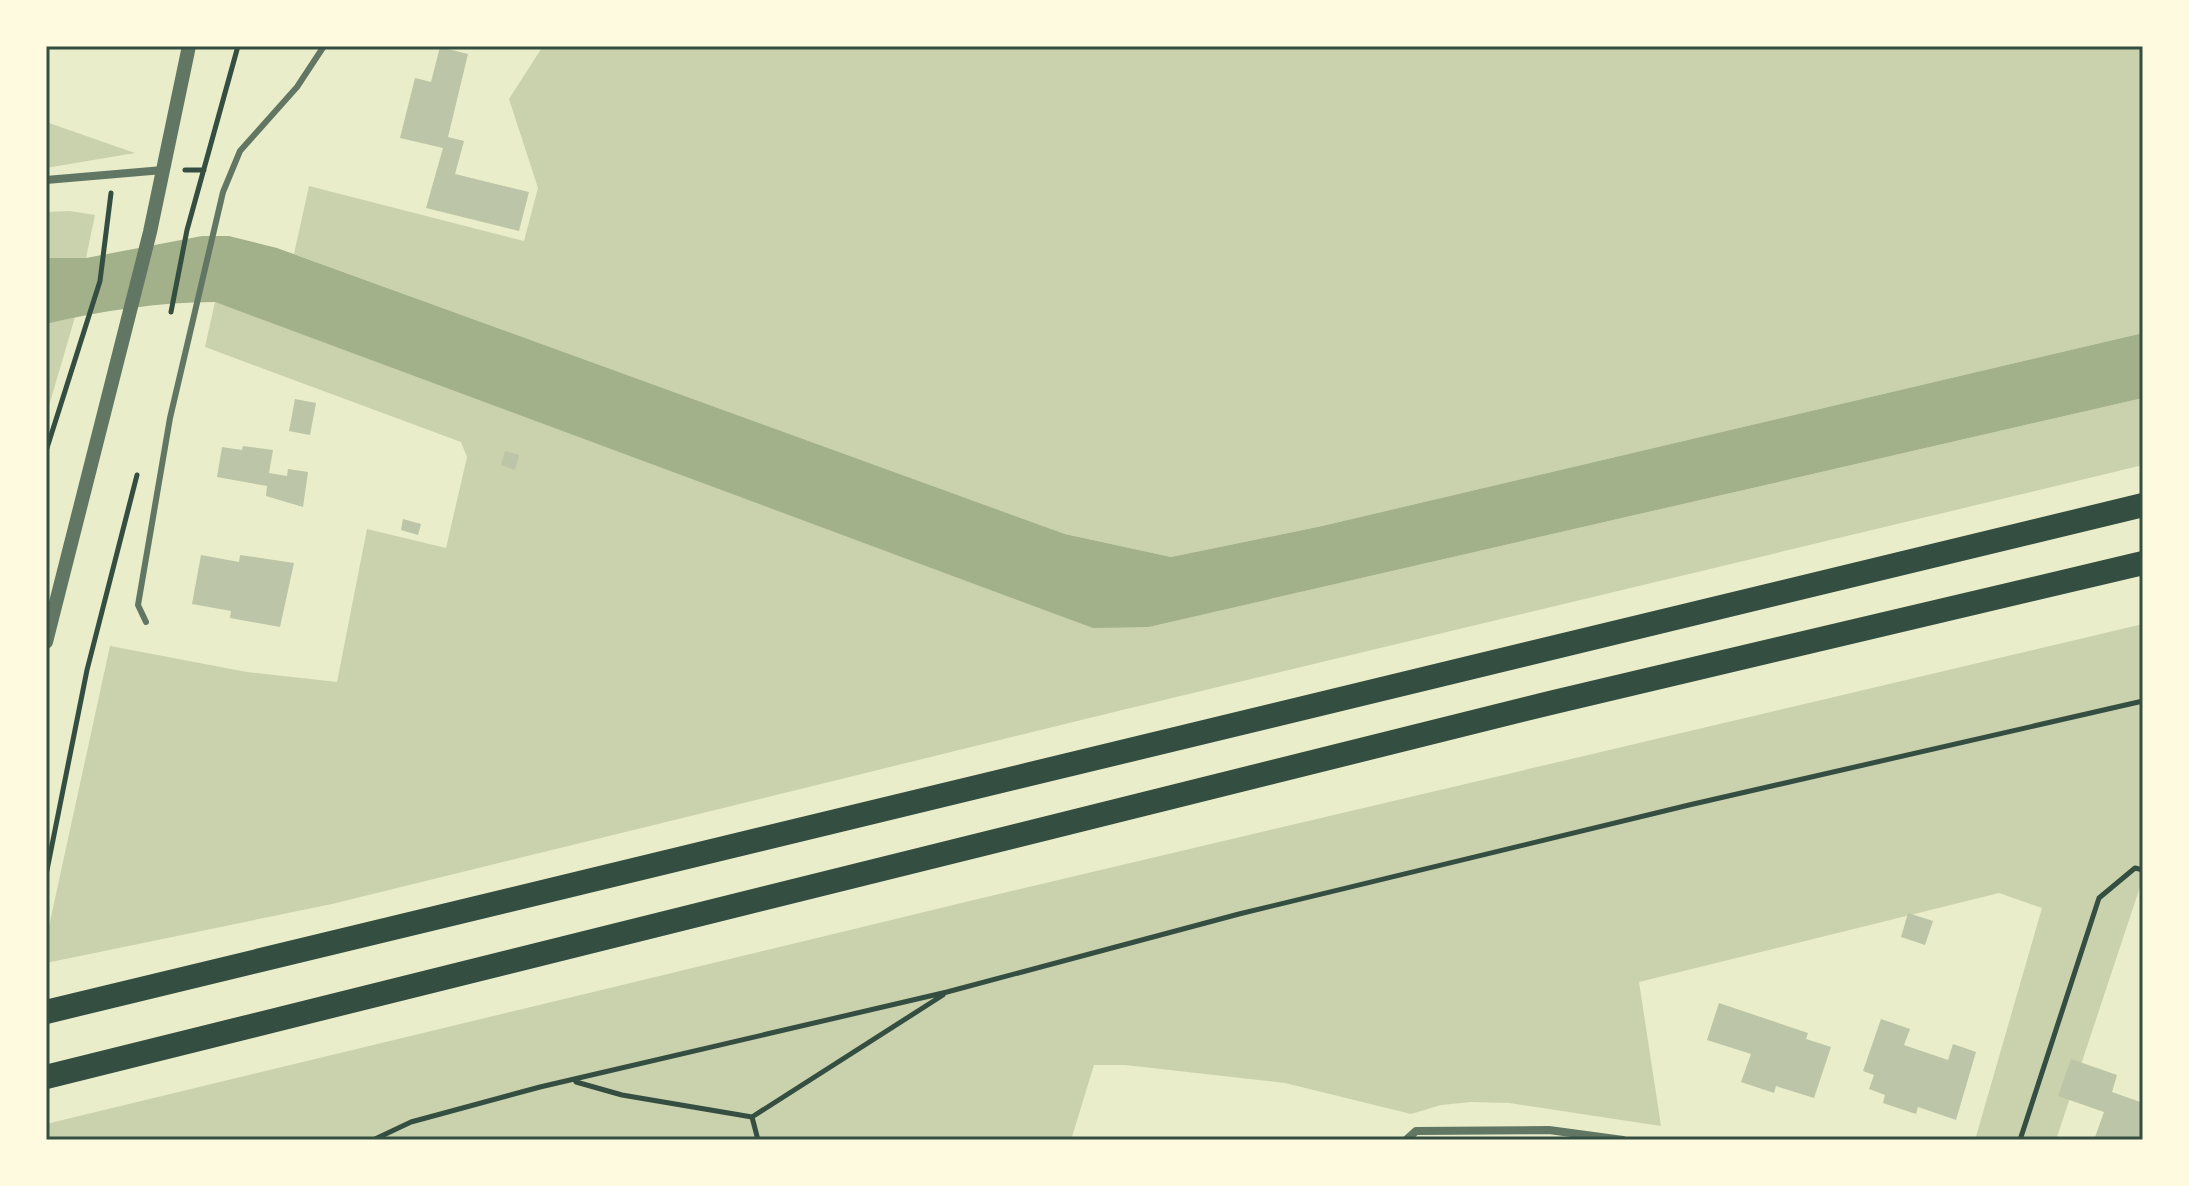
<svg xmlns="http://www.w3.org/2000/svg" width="2189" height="1186" font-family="Lato,sans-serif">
<rect width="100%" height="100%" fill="#e9edc9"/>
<path fill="#cad2ad" d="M 543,46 L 2143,46 L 2143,333 L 1322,526 L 1171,557 L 1065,534 L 294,254 L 309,186 L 524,241 L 538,188 L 509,99 Z
M 46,122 L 135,153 L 46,168 Z
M 70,211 L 95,215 L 86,258 L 46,258 L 46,212 Z
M 215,302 L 1149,627 L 2143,398 L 2143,465 L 1114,712 L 332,904 L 46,963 L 46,940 L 110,646 L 247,672 L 337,682 L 367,529 L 446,548 L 467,457 L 461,442 L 205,347 Z
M 75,317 L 46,416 L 46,324 Z
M 2143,624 L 2143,887 L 2140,887 L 2056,1140 L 1975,1140 L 2042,908 L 1999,893 L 1639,982 L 1661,1126 L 1509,1103 L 1471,1102 L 1441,1105 L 1411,1114 L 1285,1083 L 1125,1065 L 1094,1065 L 1071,1140 L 46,1140 L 46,1124 L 978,899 Z"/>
<path fill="#a3b18a" d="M 202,236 L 229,236 L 277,248 L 1065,534 L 1171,557 L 1322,526 L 2143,333 L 2143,398 L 1149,627 L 1093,628 L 215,302 C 159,302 100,311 46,324 L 46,258 L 86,258 Z"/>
<path fill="#bcc5a7" d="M 440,47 L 468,54 L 448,137 L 464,141 L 455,174 L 529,192 L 519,231 L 426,208 L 443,148 L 400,138 L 415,78 L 431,82 Z
M 295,399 L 316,403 L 310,435 L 289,431 Z
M 243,446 L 273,450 L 269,473 L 287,476 L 288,469 L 308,472 L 303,507 L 266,496 L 267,486 L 217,477 L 222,447 L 242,450 Z
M 505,451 L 519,455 L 515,470 L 501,465 Z
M 403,519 L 421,524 L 418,535 L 401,530 Z
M 201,555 L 239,562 L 240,555 L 294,563 L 280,627 L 230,618 L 231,611 L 192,604 Z
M 1908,913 L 1933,921 L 1925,945 L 1901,937 Z
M 1719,1003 L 1808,1033 L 1806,1039 L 1831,1047 L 1814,1098 L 1776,1086 L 1774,1093 L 1741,1082 L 1751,1054 L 1707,1040 Z
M 1881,1019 L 1910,1029 L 1904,1045 L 1948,1060 L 1953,1044 L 1976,1052 L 1956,1120 L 1918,1107 L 1916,1114 L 1883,1103 L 1885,1095 L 1869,1089 L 1874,1075 L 1863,1071 Z
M 2071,1059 L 2117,1075 L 2112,1092 L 2143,1103 L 2143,1140 L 2094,1140 L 2104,1112 L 2058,1096 Z"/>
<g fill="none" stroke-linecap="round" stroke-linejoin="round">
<path stroke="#344e41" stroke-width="5" d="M 185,170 L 204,170
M 171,312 L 187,230 L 238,46
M 46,451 L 100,281 L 111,193
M 46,875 L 87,670 L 137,475
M 576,1082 L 622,1095 L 752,1117 L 758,1140
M 752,1117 L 943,995
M 373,1140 L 411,1122 L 540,1087 L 947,992 L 1239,914 L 1689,805 L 2143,701
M 2020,1140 L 2099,898 L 2135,868 L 2143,870"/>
<path stroke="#617663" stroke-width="6" d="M 146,622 L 138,605 L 170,418 L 223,192 L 240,151 L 297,87 L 324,46"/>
<path stroke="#617663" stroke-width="8" d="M 46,180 L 163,170
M 1406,1140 L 1416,1131 L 1549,1130 L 1623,1140"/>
<path stroke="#617663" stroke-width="14" d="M 46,642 L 150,232 L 189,46"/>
<path stroke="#344e41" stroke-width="24" d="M 46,1012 L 2143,505
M 46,1077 L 1550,703 L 2143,563"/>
</g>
<rect width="2189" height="1186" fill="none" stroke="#fefae0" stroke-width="96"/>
<rect x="48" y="48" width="2093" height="1090" fill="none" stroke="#344e41" stroke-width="3"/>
</svg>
